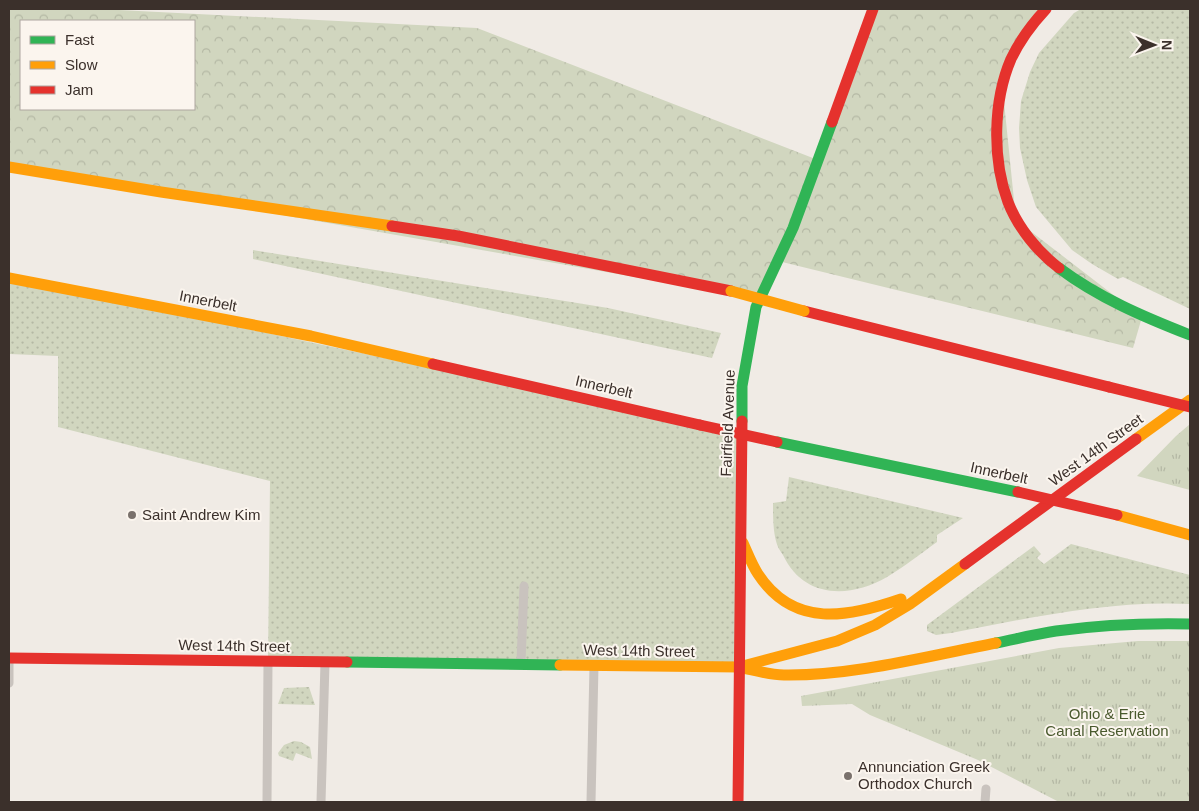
<svg xmlns="http://www.w3.org/2000/svg" width="1199" height="811" font-family="Helvetica,sans-serif">
<defs>
<pattern id="grass-dots" width="8" height="8" patternUnits="userSpaceOnUse" patternTransform="scale(1.25)"><rect width="8" height="8" fill="#d1d6bf"/><path d="M2 2h.1M6 6h.1" fill="none" stroke="#b4b8a4" stroke-width="1.8" stroke-linecap="round"/></pattern>
<pattern id="forest-crowns" width="20" height="18" patternUnits="userSpaceOnUse" patternTransform="scale(1.25)"><rect width="20" height="18" fill="#d1d6bf"/><path d="M2 6a3 3 0 1 1 6 0M12 15a3 3 0 1 1 6 0" fill="none" stroke="#b4b8a4"/></pattern>
<pattern id="park-tufts" width="24" height="20" patternUnits="userSpaceOnUse" patternTransform="scale(1.25)"><rect width="24" height="20" fill="#d1d6bf"/><path d="M3 7l-1-3M5 7V3M7 7l1-3M15 17l-1-3M17 17v-4M19 17l1-3" fill="none" stroke="#b4b8a4"/></pattern>
</defs>
<rect width="100%" height="100%" fill="#f0ebe5"/>
<path fill="url(#grass-dots)" d="M 1081,9 L 1190,9 L 1190,309 L 1123,277 L 1118,279 L 1092,264 L 1072,250 L 1036,207 L 1027,180 L 1020,148 L 1019,128 L 1021,101 L 1030,72 L 1039,53 L 1074,13 Z
M 253,250 L 608,308 L 721,333 L 712,358 L 253,259 Z
M 9,278 L 741,434 L 739,667 L 268,662 L 270,481 L 58,427 L 58,356 L 9,354 Z
M 789,477 L 963,518 L 937,535 L 937,542 C 920,554 904,567 887,577 C 849,599 803,598 783,555 C 780,551 777,546 776,541 C 773,530 773,515 773,503 L 786,501 Z
M 1071,544 L 1190,575 L 1190,604 C 1110,600 1029,618 951,633 L 936,635 L 927,631 L 927,625 L 1034,546 L 1041,554 L 1037,558 L 1044,564 Z
M 309,687 L 315,705 L 278,704 L 284,688 Z
M 294,741 L 301,742 L 310,747 L 312,759 L 296,753 L 293,761 L 279,756 L 278,753 L 284,745 Z"/>
<path fill="url(#forest-crowns)" fill-rule="evenodd" d="M 9,9 L 119,10 L 477,28 L 818,160 L 873,9 L 1046,9 L 1002,82 L 1016,220 L 1142,317 L 1133,348 L 778,261 L 760,299 L 9,167 ZM 21,21 L 194,21 L 194,109 L 21,109 Z"/>
<path fill="url(#park-tufts)" d="M 1190,424 L 1190,490 L 1137,476 L 1176,436 Z
M 1138,641 L 1190,641 L 1190,802 L 1059,802 L 978,760 L 870,715 L 852,704 L 802,706 L 801,696 L 1059,648 Z"/>
<g fill="none" stroke-linecap="round" stroke-linejoin="round">
<path stroke="#c9c3be" stroke-width="9" d="M 521,662 L 524,586
M 9,683 L 9,659
M 267,802 L 268,662
M 321,802 L 325,663
M 591,802 L 594,666
M 985,802 L 986,789"/>
<path stroke="#30b455" stroke-width="11" d="M 1059,268 C 1099,298 1144,317 1190,335
M 742,421 L 742,386 L 756,307 L 793,228 L 832,122
M 777,442 L 1018,492
M 996,643 C 1016,639 1036,634 1056,631 C 1100,625 1145,623 1190,624
M 347,662 L 560,665"/>
<path stroke="#ff9f0a" stroke-width="11" d="M 9,167 L 161,192 L 392,226
M 9,278 L 311,336 L 433,364
M 1136,439 L 1190,400
M 1117,515 L 1190,535
M 743,543 C 748,554 752,565 758,574 C 794,629 849,617 901,599
M 560,665 L 739,667 L 837,641 L 875,625 L 910,604 L 965,564
M 739,667 C 754,670 769,675 784,675 C 853,676 928,656 996,643"/>
<path stroke="#e5322d" stroke-width="11" d="M 1046,9 C 1032,24 1020,40 1011,59 C 993,101 992,159 1008,202 C 1018,228 1038,252 1059,268
M 832,122 L 873,9
M 392,226 L 458,236 L 731,291
M 804,311 L 1109,387
M 433,364 L 700,425
M 965,564 L 1136,439
M 9,658 L 347,662
M 738,802 L 742,421"/>
<path stroke="#ff9f0a" stroke-width="11" d="M 731,291 L 804,311"/>
<path stroke="#e5322d" stroke-width="11" d="M 1109,387 L 1190,407
M 700,425 L 777,442
M 1018,492 L 1117,515"/>
</g>
<g fill="#7a716c" stroke="#fbf5ee" stroke-width="2">
<circle cx="132" cy="515" r="5"/>
<circle cx="848" cy="776" r="5"/>
</g>
<g text-anchor="middle" stroke-width="4" stroke-linejoin="round" paint-order="stroke">
<g font-size="15" fill="#3b302b" stroke="#fbf5ee">
<text transform="translate(208 301) rotate(11)" y="5">Innerbelt</text>
<text transform="translate(604 387) rotate(13)" y="5">Innerbelt</text>
<text transform="translate(728 423) rotate(-88)" y="5">Fairfield Avenue</text>
<text transform="translate(1096 450) rotate(-36)" y="5">West 14th Street</text>
<text transform="translate(999 473) rotate(12)" y="5">Innerbelt</text>
<text transform="translate(234 646) rotate(1)" y="5">West 14th Street</text>
<text transform="translate(639 651) rotate(1)" y="5">West 14th Street</text>
</g>
<g font-size="15" fill="#3b302b" stroke="#fbf5ee" text-anchor="start">
<text x="142" y="520">Saint Andrew Kim</text>
<text x="858" y="772">Annunciation Greek<tspan x="858" dy="17">Orthodox Church</tspan></text>
</g>
<g font-size="15" fill="#4a5a2e" stroke="#fbf5ee">
<text x="1107" y="719">Ohio &amp; Erie<tspan x="1107" dy="17">Canal Reservation</tspan></text>
</g>
</g>
<rect width="1199" height="811" fill="none" stroke="#3b302b" stroke-width="20"/>
<rect x="20" y="20" width="175" height="90" fill="#fbf5ee" stroke="#aea6a0"/>
<rect x="30" y="36" width="25" height="8" fill="#30b455" stroke="#aea6a0"/>
<text x="65" y="45" font-size="15" fill="#3b302b">Fast</text>
<rect x="30" y="61" width="25" height="8" fill="#ff9f0a" stroke="#aea6a0"/>
<text x="65" y="70" font-size="15" fill="#3b302b">Slow</text>
<rect x="30" y="86" width="25" height="8" fill="#e5322d" stroke="#aea6a0"/>
<text x="65" y="95" font-size="15" fill="#3b302b">Jam</text>
<g transform="translate(1154 45) rotate(91)" stroke="#fbf5ee" stroke-width="4" paint-order="stroke">
<path d="M0-4L9 19L0 12L-9 19Z" fill="#3b302b"/>
<text y="-8" font-size="14" font-weight="bold" text-anchor="middle" fill="#3b302b">N</text>
</g>
</svg>
